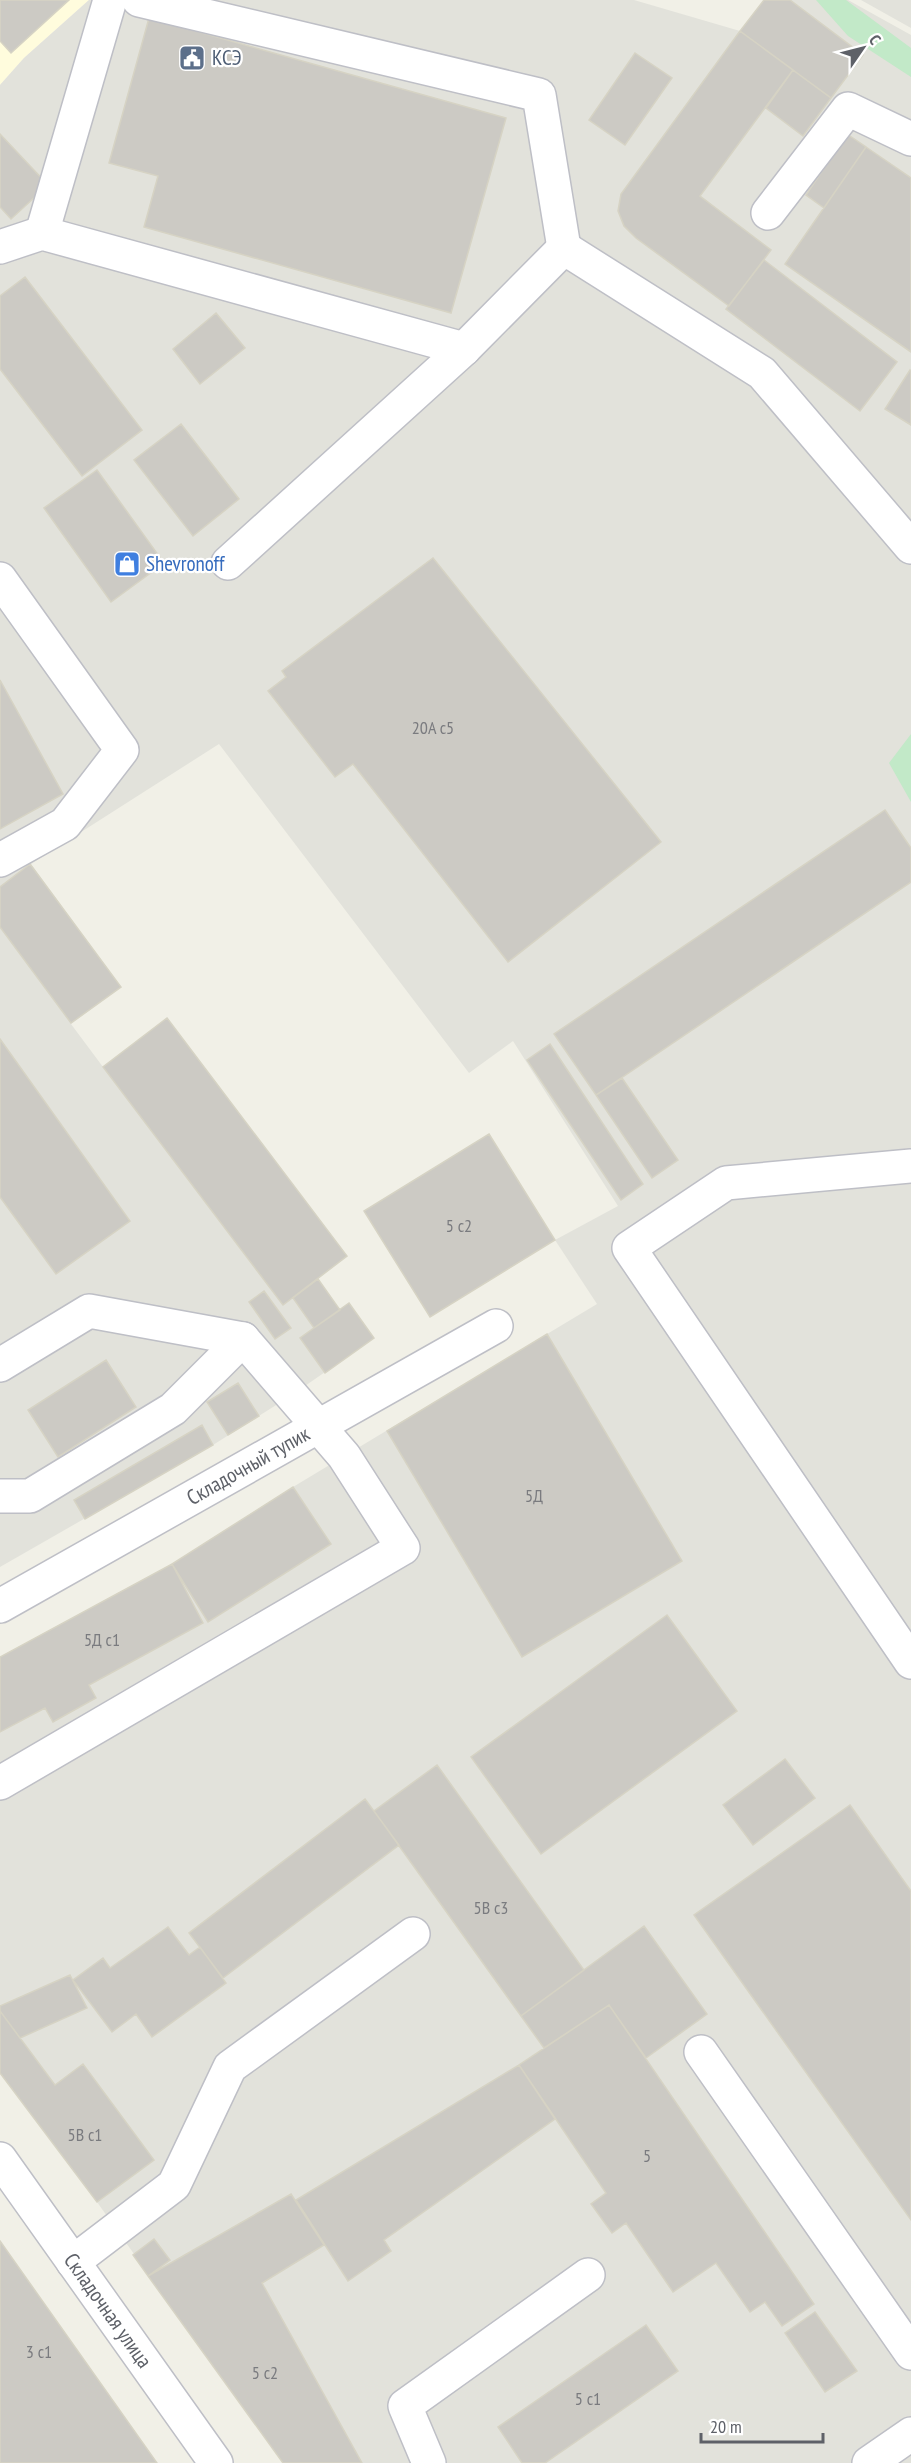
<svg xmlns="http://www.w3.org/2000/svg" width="911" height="2463" font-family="'PT Sans Narrow',sans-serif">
<rect width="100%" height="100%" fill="#f1f0e7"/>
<path fill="#fffcdd" d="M 0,0 L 89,0 L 24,58 L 0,85 Z"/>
<path fill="#e2e2db" d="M 89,0 L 634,0 L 740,31 L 764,0 L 848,0 L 911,35 L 911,2463 L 283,2463 L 97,2202 L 0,2073 L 0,1657 L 172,1564 L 293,1487 L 597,1304 L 555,1240 L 618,1206 L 513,1041 L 469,1073 L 219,744 L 31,864 L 121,987 L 71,1024 L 103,1067 L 167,1018 L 347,1256 L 318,1279 L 340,1310 L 349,1303 L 374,1338 L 292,1395 L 213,1445 L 0,1567 L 0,85 L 24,58 Z
M 861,0 L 911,0 L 911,28 Z"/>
<path fill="#c2e9c8" d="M 816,0 L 846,0 L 911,48 L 911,77 L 848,36 Z
M 911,734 L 911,802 L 889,763 Z"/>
<path fill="#cccac4" stroke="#d6d3c4" stroke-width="1.5" d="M 0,0 L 69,0 L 11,53 L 0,41 Z
M 764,0 L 790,0 L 863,55 L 831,98 L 740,31 Z
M 149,18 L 506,118 L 451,313 L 144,227 L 158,176 L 109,163 Z
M 740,31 L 793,70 L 700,196 L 771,250 L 729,306 L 636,238 L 624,226 L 618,211 L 621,194 Z
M 635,53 L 672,78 L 625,145 L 589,120 Z
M 793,70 L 831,98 L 803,136 L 766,108 Z
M 0,134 L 48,185 L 11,219 L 0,207 Z
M 847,134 L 866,147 L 824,208 L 806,195 Z
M 866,147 L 911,178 L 911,352 L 785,264 Z
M 764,260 L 897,362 L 860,411 L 726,309 Z
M 25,277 L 142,430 L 82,476 L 0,369 L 0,296 Z
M 216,313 L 245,348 L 200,384 L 173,349 Z
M 910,370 L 911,371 L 911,425 L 885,409 Z
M 181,424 L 239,499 L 193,536 L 134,460 Z
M 97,470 L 164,563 L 111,602 L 44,508 Z
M 433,558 L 661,842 L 508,962 L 353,764 L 335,777 L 268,691 L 286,677 L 282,671 Z
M 0,680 L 63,794 L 0,829 Z
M 885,810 L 911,848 L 911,882 L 596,1095 L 554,1034 Z
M 30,864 L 121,987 L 71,1023 L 0,927 L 0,887 Z
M 167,1018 L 347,1256 L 283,1305 L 103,1067 Z
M 0,1039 L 130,1221 L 56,1274 L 0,1197 Z
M 550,1044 L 643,1184 L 621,1200 L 527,1060 Z
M 622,1078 L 678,1160 L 652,1178 L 596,1095 Z
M 489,1134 L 555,1240 L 430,1317 L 364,1211 Z
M 318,1279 L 340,1310 L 314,1328 L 293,1298 Z
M 264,1291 L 291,1328 L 275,1339 L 249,1302 Z
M 349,1303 L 374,1338 L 325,1373 L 300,1338 Z
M 547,1334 L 682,1561 L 522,1657 L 387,1431 Z
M 106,1360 L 136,1407 L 58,1457 L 28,1410 Z
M 238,1383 L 259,1416 L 228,1435 L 207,1402 Z
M 202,1425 L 213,1445 L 85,1519 L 74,1500 Z
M 293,1487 L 331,1544 L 208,1622 L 172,1564 Z
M 172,1564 L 203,1623 L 89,1685 L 96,1698 L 53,1722 L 45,1708 L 0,1732 L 0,1657 Z
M 667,1615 L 737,1711 L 541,1854 L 471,1757 Z
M 785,1759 L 815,1798 L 753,1845 L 723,1805 Z
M 437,1765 L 584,1970 L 521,2016 L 374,1811 Z
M 365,1799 L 399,1845 L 223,1978 L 189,1933 Z
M 850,1805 L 911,1891 L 911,2220 L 694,1915 Z
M 644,1926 L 707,2014 L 646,2058 L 609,2005 L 544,2048 L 521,2016 Z
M 168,1927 L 189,1955 L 200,1947 L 226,1983 L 152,2037 L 136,2014 L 112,2032 L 73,1980 L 103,1958 L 110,1968 Z
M 70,1975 L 87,2008 L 20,2038 L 0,2011 L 0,2006 Z
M 609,2005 L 814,2304 L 782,2326 L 765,2302 L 750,2312 L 716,2263 L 673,2292 L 626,2223 L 612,2233 L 591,2204 L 606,2193 L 519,2065 Z
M 0,2011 L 55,2085 L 83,2064 L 154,2160 L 97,2202 L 0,2073 Z
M 519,2065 L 555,2119 L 384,2240 L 391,2251 L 348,2281 L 296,2200 Z
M 291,2194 L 324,2245 L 262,2283 L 362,2463 L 283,2463 L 148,2276 Z
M 154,2239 L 170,2260 L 148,2276 L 133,2255 Z
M 0,2241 L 157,2463 L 0,2463 Z
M 815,2312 L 857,2371 L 825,2392 L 785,2333 Z
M 646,2325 L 678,2371 L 545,2463 L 522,2463 L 498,2427 Z"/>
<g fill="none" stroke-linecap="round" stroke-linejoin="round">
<defs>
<g id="minor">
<path d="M 139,0 L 539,95 L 564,248"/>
<path d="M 768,213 L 848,109 L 911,139"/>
<path d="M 42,233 L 110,0"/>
<path d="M 0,247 L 42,233 L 464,349"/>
<path d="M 228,563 L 464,349 L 564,248 L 762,373 L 911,547"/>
<path d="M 0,579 L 122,750 L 65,824 L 0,860"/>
<path d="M 911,1166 L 726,1183 L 629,1248 L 911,1662"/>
<path d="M 0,1365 L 89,1311 L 243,1339 L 344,1456 L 403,1548 L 0,1783"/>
<path d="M 0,1496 L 30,1496 L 173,1409 L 243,1339"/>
<path id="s1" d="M 0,1606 L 496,1326"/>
<path d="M 701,2052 L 911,2353"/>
<path id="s2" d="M 0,2159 L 216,2463"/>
<path d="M 73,2262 L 174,2185 L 230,2067 L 413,1934"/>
<path d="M 429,2463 L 405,2406 L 588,2275"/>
<path d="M 869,2463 L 911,2434"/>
</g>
</defs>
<use href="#minor" stroke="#bebfc6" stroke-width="36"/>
<use href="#minor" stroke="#fff" stroke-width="33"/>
</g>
<defs>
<symbol id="civic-square" viewBox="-11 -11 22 22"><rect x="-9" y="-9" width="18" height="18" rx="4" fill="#5c6f8a" stroke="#fff"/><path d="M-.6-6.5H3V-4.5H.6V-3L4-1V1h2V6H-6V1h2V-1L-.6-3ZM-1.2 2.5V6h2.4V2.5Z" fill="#fff"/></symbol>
<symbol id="shop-square" viewBox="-11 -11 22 22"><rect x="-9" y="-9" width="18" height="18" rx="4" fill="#3f7fe0" stroke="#fff"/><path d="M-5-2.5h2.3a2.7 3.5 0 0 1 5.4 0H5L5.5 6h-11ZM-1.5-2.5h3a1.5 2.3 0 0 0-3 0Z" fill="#fff"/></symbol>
</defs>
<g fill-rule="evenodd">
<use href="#civic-square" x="177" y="43" width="30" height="30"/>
<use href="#shop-square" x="112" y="549" width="30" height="30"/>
</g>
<g text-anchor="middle" stroke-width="4.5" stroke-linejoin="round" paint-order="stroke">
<g font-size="18" fill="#7a7b7f">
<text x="433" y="734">20А с5</text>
<text x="459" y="1232">5 с2</text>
<text x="534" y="1502">5Д</text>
<text x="102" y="1646">5Д с1</text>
<text x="491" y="1914">5В с3</text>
<text x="85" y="2141">5В с1</text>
<text x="647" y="2162">5</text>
<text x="39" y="2358">3 с1</text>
<text x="265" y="2379">5 с2</text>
<text x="588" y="2405">5 с1</text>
</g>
<g font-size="21" fill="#4e5e75" stroke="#fff" text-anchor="start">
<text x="212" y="65">КСЭ</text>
</g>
<g font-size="21" fill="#366cbe" stroke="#fff" text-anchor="start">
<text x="146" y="571">Shevronoff</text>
</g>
<g font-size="21" fill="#5e6168" stroke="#fff">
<text dy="7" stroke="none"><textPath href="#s1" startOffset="285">Складочный тупик</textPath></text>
<text dy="7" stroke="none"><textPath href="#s2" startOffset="186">Складочная улица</textPath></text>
</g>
</g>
<g transform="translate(863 48) rotate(55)" stroke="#ffffff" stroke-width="4.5" paint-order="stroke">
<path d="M0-4.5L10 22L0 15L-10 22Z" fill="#5e6168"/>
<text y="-9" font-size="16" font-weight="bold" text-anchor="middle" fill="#5e6168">С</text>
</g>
<path d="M701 2433v9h122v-9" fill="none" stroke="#5e6168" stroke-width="3"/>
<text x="710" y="2433" font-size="18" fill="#5e6168" stroke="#ffffff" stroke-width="4.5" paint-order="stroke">20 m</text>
</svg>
